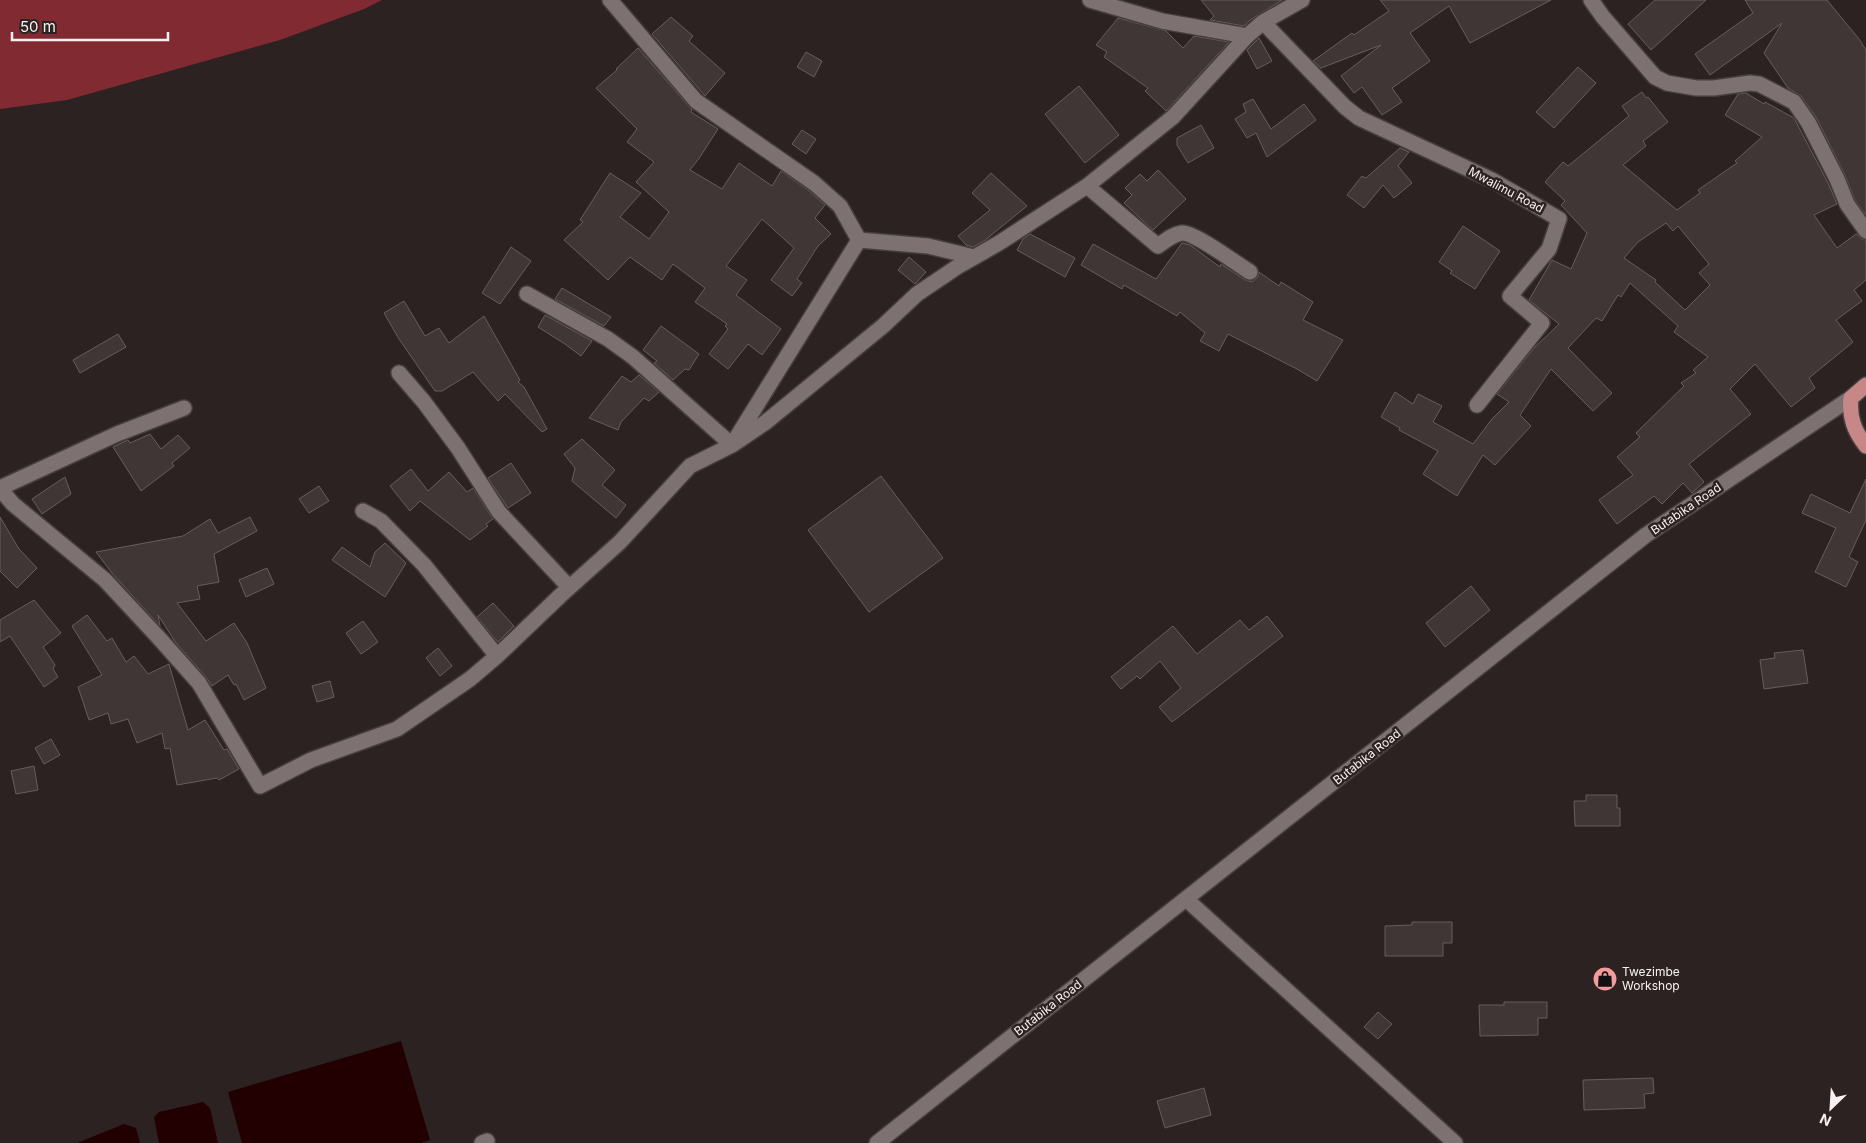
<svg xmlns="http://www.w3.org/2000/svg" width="1866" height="1143" font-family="Inter,sans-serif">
<rect width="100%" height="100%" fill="#2c2222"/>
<path fill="#822a31" d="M 0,0 L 382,0 L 364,9 L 280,40 L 67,100 L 0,109 Z"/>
<path fill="#220001" d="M 401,1041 L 430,1140 L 421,1143 L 242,1143 L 228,1092 Z
M 203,1102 L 210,1108 L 218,1143 L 159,1143 L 154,1117 L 159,1112 Z
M 124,1124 L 136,1128 L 140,1143 L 77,1143 Z"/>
<path fill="#413636" stroke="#695c5c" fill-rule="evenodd" d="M 1201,0 L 1282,0 L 1250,20 L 1244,26 L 1210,20 L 1214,16 Z
M 1380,0 L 1551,0 L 1470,43 L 1449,6 L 1410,33 L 1430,61 L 1392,88 L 1402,102 L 1382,115 L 1362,87 L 1354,93 L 1341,76 L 1381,45 L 1321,68 L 1313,61 L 1352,33 L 1354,35 L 1389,11 Z
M 1655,0 L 1706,0 L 1651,50 L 1628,24 Z
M 1745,0 L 1827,0 L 1859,39 L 1866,50 L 1866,215 L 1855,200 L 1845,175 L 1816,117 L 1801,96 L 1788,88 L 1764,53 L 1782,23 L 1710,75 L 1695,54 L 1753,13 Z
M 671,17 L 693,36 L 689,41 L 725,73 L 705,96 L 652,34 Z
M 1118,18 L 1166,31 L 1183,48 L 1194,36 L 1229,42 L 1166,111 L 1145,91 L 1148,88 L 1104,57 L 1107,52 L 1096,45 Z
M 1259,38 L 1272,61 L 1257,69 L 1247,50 Z
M 638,48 L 692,110 L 691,112 L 718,129 L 700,157 L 690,170 L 722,189 L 739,163 L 772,186 L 781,171 L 808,190 L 825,205 L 815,218 L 831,234 L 818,246 L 797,279 L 802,283 L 792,296 L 771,280 L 794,248 L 762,219 L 726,266 L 747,280 L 736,295 L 781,329 L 762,355 L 748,344 L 728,369 L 709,354 L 728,329 L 725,326 L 727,324 L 695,302 L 705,288 L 673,264 L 662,280 L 630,257 L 608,280 L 564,240 L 583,222 L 580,220 L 610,173 L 641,193 L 620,217 L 649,239 L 669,212 L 636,182 L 654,162 L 627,142 L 637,129 L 596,88 L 617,70 L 616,69 Z
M 806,52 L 822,61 L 814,77 L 797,67 Z
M 1578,67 L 1596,83 L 1554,128 L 1536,112 Z
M 1079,86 L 1119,135 L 1085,163 L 1045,114 Z
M 1642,92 L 1646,98 L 1648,97 L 1668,122 L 1643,141 L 1646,146 L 1623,165 L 1677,210 L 1700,193 L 1698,190 L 1737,163 L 1735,161 L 1762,137 L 1725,115 L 1738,94 L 1746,93 L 1764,104 L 1765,102 L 1794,118 L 1828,183 L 1837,204 L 1814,215 L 1837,248 L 1856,234 L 1862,239 L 1866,240 L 1866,280 L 1854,290 L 1862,301 L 1836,320 L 1853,342 L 1809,378 L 1815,388 L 1791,407 L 1755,364 L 1730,389 L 1751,414 L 1689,464 L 1704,482 L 1692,493 L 1683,483 L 1662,504 L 1654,496 L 1617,524 L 1599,500 L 1633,475 L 1617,457 L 1640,437 L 1636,433 L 1684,386 L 1681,383 L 1696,373 L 1693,370 L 1708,357 L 1674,332 L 1678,326 L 1630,283 L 1621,297 L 1618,295 L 1602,321 L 1596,318 L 1568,348 L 1612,393 L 1593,411 L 1551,369 L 1520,415 L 1531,426 L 1495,465 L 1483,455 L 1457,496 L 1423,474 L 1438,451 L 1399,430 L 1400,428 L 1381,417 L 1395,392 L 1413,404 L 1418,394 L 1442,406 L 1433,422 L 1473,444 L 1492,419 L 1509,402 L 1497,394 L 1534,348 L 1559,324 L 1529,300 L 1552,260 L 1571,269 L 1587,233 L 1561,205 L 1565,201 L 1545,182 L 1563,162 L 1568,166 L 1629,116 L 1622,106 ZM 1666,223 L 1673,231 L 1678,226 L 1709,264 L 1699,273 L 1710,285 L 1685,310 L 1655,282 L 1656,280 L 1624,258 L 1638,242 Z
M 1253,99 L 1271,129 L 1304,104 L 1316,120 L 1267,157 L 1256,133 L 1247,138 L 1235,119 L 1246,112 L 1243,104 Z
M 1201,125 L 1214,148 L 1188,163 L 1177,145 L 1177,138 Z
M 802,130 L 816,139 L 806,154 L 792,144 Z
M 1400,148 L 1409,152 L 1398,166 L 1412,183 L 1394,198 L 1383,185 L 1364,208 L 1347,195 L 1362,176 L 1366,178 Z
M 1158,170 L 1186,199 L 1153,230 L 1124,203 L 1132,195 L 1125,188 L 1140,174 L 1147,181 Z
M 991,173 L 1027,206 L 984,241 L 973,247 L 966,245 L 958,236 L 990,210 L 972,193 Z
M 1463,226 L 1500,251 L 1475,289 L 1450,273 L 1452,271 L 1439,262 Z
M 1030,234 L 1075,258 L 1065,277 L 1017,250 L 1023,239 Z
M 1182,243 L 1190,245 L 1220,267 L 1221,264 L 1245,280 L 1252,282 L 1258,277 L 1259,272 L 1279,286 L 1281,282 L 1313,302 L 1303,320 L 1343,340 L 1317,381 L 1297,369 L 1228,334 L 1219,351 L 1200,341 L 1205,333 L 1180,312 L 1177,316 L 1124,285 L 1122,289 L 1081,265 L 1093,244 L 1156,279 Z
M 511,247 L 531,261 L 500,304 L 482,293 Z
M 909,257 L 926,272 L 915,284 L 898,270 Z
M 562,288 L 594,307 L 611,317 L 604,326 L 555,299 Z
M 404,301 L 425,336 L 439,328 L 449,343 L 484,316 L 520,380 L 518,382 L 524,387 L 547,429 L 542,432 L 505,394 L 498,401 L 473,372 L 442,391 L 435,391 L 399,339 L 384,313 Z
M 545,315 L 592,341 L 581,356 L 565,344 L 538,327 Z
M 661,326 L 699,354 L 689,370 L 685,369 L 673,380 L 654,363 L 657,361 L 643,350 Z
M 118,334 L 126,347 L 80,373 L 73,360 Z
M 639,375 L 659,392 L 649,401 L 644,398 L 621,422 L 618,430 L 589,418 L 622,376 L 631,382 Z
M 150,434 L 161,449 L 178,435 L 190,448 L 172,463 L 174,466 L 141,491 L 113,447 L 128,440 L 130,443 Z
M 582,439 L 615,470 L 602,485 L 626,505 L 616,518 L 572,481 L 575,468 L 564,454 Z
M 511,463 L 531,493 L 508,508 L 488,478 Z
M 411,469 L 428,491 L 449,472 L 467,492 L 473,488 L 493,519 L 486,524 L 488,526 L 470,540 L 420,501 L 410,511 L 390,486 Z
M 881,476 L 943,558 L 869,612 L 808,530 Z
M 65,477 L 71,494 L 42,514 L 32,499 Z
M 1866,479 L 1866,520 L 1849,557 L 1858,562 L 1846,587 L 1815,572 L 1836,528 L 1802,513 L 1811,494 L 1850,513 Z
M 319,486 L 329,501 L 309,513 L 299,499 Z
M 0,517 L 19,549 L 37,568 L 17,588 L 0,571 Z
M 250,517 L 257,531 L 214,554 L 219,582 L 197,586 L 200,599 L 177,603 L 206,641 L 234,623 L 247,643 L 266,688 L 244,700 L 236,684 L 234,685 L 228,675 L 212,686 L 206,677 L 176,643 L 158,615 L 160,626 L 112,573 L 96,552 L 183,536 L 210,519 L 218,533 Z
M 385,543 L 406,563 L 385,597 L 332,560 L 342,547 L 370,567 L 375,552 Z
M 267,568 L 274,584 L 246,597 L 239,580 Z
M 1471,586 L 1490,610 L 1445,647 L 1426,623 Z
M 34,600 L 61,633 L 43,647 L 55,665 L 53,669 L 58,677 L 44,687 L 10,636 L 0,642 L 0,620 Z
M 493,603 L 514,626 L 498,642 L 477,617 Z
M 87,615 L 107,641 L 112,638 L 126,662 L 134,656 L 148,674 L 169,664 L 188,730 L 205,720 L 224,750 L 227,749 L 239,769 L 219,780 L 217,778 L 177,785 L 170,748 L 165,749 L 162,733 L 137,743 L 128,719 L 111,724 L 108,713 L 89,720 L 78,687 L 102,675 L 72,626 Z
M 1267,616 L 1283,636 L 1172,722 L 1159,707 L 1181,688 L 1160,661 L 1140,679 L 1137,676 L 1121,689 L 1111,677 L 1173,626 L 1197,654 L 1240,620 L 1249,630 Z
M 363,621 L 378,642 L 361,654 L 346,633 Z
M 438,648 L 452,666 L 440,676 L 426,658 Z
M 1803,650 L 1808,683 L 1764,689 L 1760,660 L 1775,658 L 1774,653 Z
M 330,681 L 334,697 L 317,702 L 312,686 Z
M 51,739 L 60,755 L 44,764 L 35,748 Z
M 34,766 L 38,790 L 16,794 L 11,771 Z
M 1586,795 L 1617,795 L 1617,808 L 1620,808 L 1620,826 L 1575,826 L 1574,801 L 1586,801 Z
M 1412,922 L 1452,922 L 1452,943 L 1443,943 L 1443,956 L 1385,956 L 1385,926 L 1412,925 Z
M 1504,1002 L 1547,1002 L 1547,1018 L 1538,1018 L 1538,1035 L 1480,1036 L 1479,1005 L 1504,1005 Z
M 1378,1012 L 1392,1024 L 1378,1039 L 1364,1027 Z
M 1653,1078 L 1654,1093 L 1644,1094 L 1645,1108 L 1584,1110 L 1583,1080 Z
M 1204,1088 L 1211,1115 L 1165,1128 L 1157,1101 Z"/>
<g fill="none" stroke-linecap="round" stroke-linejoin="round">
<defs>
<path id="minor" d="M 610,0 L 696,101 L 814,183 L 840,206 L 859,240 L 928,246 L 974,257
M 1090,0 L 1162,21 L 1247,36
M 1591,0 L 1603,17 L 1655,77 L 1667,83 L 1696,88 L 1714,88 L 1750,83 L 1759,84 L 1794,102 L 1808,122 L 1837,179 L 1847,204 L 1866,231
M 1263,22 L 1345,107 L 1359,118 L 1492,180 L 1559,219 L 1549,249 L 1510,296 L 1542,323 L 1477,405
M 1087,186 L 1158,246 C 1165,241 1173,234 1182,233 C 1194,232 1237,264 1250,272
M 527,294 L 608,339 L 633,357 L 732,445 L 859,240
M 399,373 L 424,402 L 458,448 L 499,512 L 569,587
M 0,488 L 117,434 L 184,408
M 0,489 L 13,504 L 105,580 L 159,638 L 199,683 L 260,786 L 311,760 L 397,729 L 470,679 L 497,656 L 561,595 L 620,542 L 690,466 L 732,445 L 766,422 L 883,326 L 917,294 L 957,267 L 999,243 L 1087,186 L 1173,117 L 1247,36 L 1263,22 L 1302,0
M 363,511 L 381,521 L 424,565 L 497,656
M 1186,899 L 1455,1143
M 482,1143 L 487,1141
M 877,1143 L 1646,535 L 1851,398"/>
<path id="major" d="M 1866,385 L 1851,398 C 1849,417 1854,431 1866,446"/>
</defs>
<use href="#minor" stroke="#463e3e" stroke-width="18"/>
<use href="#major" stroke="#463e3e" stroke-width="18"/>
<use href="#minor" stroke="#7e7171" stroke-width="15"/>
<use href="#major" stroke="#c88787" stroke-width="15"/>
</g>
<defs>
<symbol id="shop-disc" viewBox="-11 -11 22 22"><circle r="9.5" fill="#f59b9b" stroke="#2c2222"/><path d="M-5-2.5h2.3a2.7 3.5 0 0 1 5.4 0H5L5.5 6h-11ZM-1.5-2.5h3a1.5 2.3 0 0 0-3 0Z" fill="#111"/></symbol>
</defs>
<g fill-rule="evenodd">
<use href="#shop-disc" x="1591" y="965" width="28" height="28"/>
</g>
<g text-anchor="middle" stroke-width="5" stroke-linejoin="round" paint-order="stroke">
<g font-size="12" fill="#f9f1f1" stroke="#2c2222">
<text transform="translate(1506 190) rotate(28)" y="4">Mwalimu Road</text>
<text transform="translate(1686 509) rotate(-34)" y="4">Butabika Road</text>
<text transform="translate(1367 757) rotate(-38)" y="4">Butabika Road</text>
<text transform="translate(1048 1008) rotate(-38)" y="4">Butabika Road</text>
</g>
<g font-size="12" fill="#f9f1f1" stroke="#2c2222" text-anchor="start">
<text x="1622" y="976">Twezimbe<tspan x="1622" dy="14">Workshop</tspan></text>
</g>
</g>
<g transform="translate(1831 1108) rotate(205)" stroke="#2c2222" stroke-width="4" paint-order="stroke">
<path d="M0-4L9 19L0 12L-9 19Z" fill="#f9f1f1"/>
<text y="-8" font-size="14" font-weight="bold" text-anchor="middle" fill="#f9f1f1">N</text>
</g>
<path d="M12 32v8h156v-8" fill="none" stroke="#f9f1f1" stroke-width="2.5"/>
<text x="20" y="32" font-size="15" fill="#f9f1f1" stroke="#2c2222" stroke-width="4" paint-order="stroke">50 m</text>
</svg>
